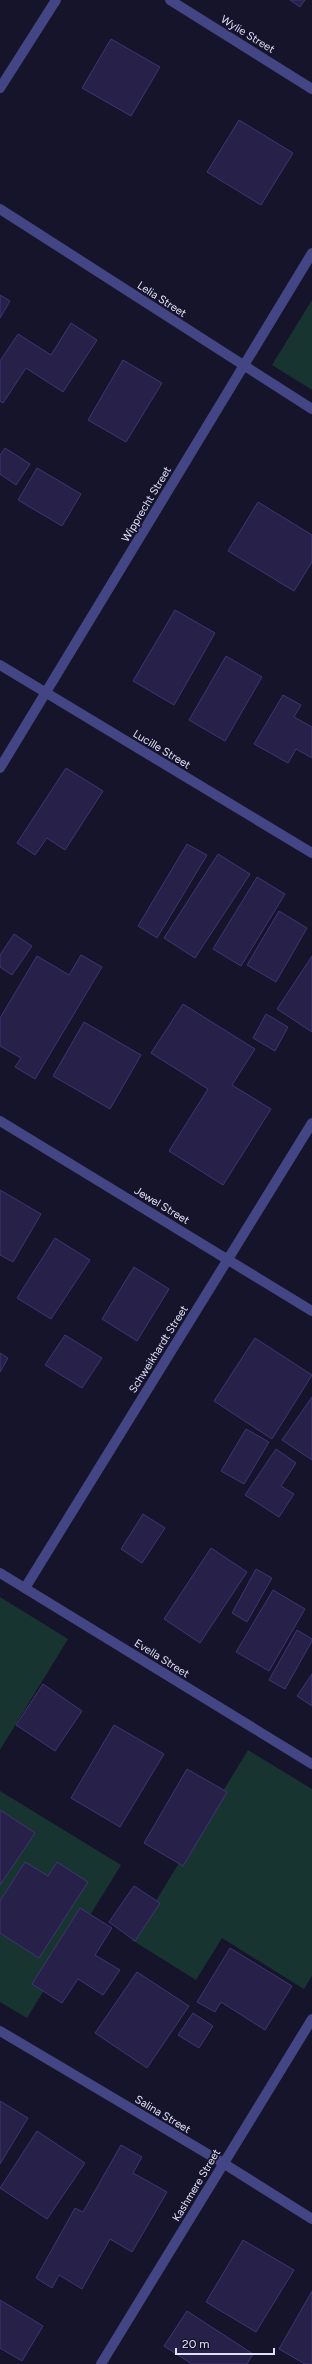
<svg xmlns="http://www.w3.org/2000/svg" width="312" height="2364" font-family="Figtree,sans-serif">
<rect width="100%" height="100%" fill="#16142a"/>
<path fill="#173431" d="M 312,300 L 312,390 L 272,365 Z
M 0,1597 L 68,1639 L 0,1750 Z
M 248,1750 L 312,1789 L 312,1976 L 304,1989 L 222,1938 L 196,1980 L 132,1940 Z
M 0,1791 L 121,1865 L 27,2018 L 0,2002 Z"/>
<path fill="#27214a" stroke="#3e3574" d="M 290,0 L 305,0 L 300,7 Z
M 111,39 L 160,67 L 131,116 L 82,88 Z
M 239,120 L 293,153 L 261,205 L 207,172 Z
M 0,295 L 10,301 L 0,318 Z
M 71,323 L 97,340 L 63,392 L 26,368 L 3,403 L 0,401 L 0,361 L 18,334 L 51,355 Z
M 123,360 L 162,383 L 126,442 L 88,420 Z
M 5,448 L 30,464 L 16,485 L 0,474 L 0,455 Z
M 37,468 L 81,494 L 62,526 L 18,500 Z
M 258,502 L 312,535 L 312,562 L 294,591 L 228,551 Z
M 175,610 L 215,633 L 174,705 L 133,681 Z
M 226,656 L 262,677 L 225,741 L 189,720 Z
M 283,695 L 301,705 L 294,717 L 312,727 L 312,758 L 296,749 L 288,763 L 254,744 Z
M 66,768 L 103,791 L 65,850 L 47,838 L 35,855 L 17,843 Z
M 187,844 L 207,855 L 157,938 L 138,926 Z
M 218,854 L 250,874 L 195,958 L 164,938 Z
M 257,877 L 285,894 L 241,966 L 213,949 Z
M 279,911 L 307,928 L 276,982 L 247,965 Z
M 14,934 L 32,946 L 12,975 L 0,967 L 0,955 Z
M 81,955 L 102,967 L 35,1079 L 15,1067 L 21,1058 L 0,1046 L 0,1018 L 37,956 L 69,975 Z
M 312,956 L 312,1032 L 277,1009 Z
M 183,1004 L 255,1049 L 232,1085 L 271,1109 L 223,1185 L 169,1151 L 208,1089 L 151,1053 Z
M 266,1014 L 288,1027 L 275,1051 L 253,1038 Z
M 84,1022 L 141,1055 L 110,1109 L 53,1076 Z
M 0,1190 L 41,1214 L 13,1262 L 0,1255 Z
M 55,1238 L 90,1260 L 51,1319 L 17,1298 Z
M 134,1267 L 169,1289 L 137,1341 L 102,1319 Z
M 65,1335 L 102,1358 L 82,1388 L 45,1365 Z
M 255,1338 L 312,1375 L 272,1439 L 214,1401 Z
M 0,1353 L 8,1358 L 0,1372 Z
M 312,1397 L 312,1460 L 282,1440 Z
M 246,1429 L 269,1442 L 244,1484 L 221,1471 Z
M 276,1449 L 296,1463 L 281,1486 L 294,1494 L 279,1517 L 245,1495 Z
M 143,1514 L 165,1528 L 142,1563 L 121,1549 Z
M 211,1548 L 247,1572 L 200,1643 L 164,1619 Z
M 256,1569 L 272,1578 L 247,1622 L 232,1613 Z
M 273,1590 L 305,1609 L 269,1671 L 236,1652 Z
M 297,1630 L 312,1639 L 312,1641 L 285,1689 L 269,1680 Z
M 312,1674 L 312,1706 L 297,1696 Z
M 43,1684 L 82,1711 L 55,1751 L 16,1725 Z
M 114,1725 L 164,1754 L 120,1827 L 71,1798 Z
M 187,1769 L 227,1792 L 183,1866 L 144,1843 Z
M 0,1810 L 35,1833 L 0,1885 Z
M 25,1862 L 48,1876 L 57,1862 L 88,1882 L 39,1958 L 0,1933 L 0,1901 Z
M 134,1886 L 160,1903 L 135,1941 L 109,1922 Z
M 80,1908 L 112,1928 L 95,1955 L 120,1970 L 103,1995 L 78,1979 L 62,2003 L 32,1984 Z
M 230,1948 L 292,1986 L 265,2030 L 221,2002 L 215,2012 L 197,2002 Z
M 137,1972 L 189,2006 L 147,2068 L 95,2033 Z
M 193,2013 L 213,2026 L 199,2048 L 178,2035 Z
M 0,2101 L 28,2118 L 0,2164 Z
M 37,2131 L 85,2163 L 47,2219 L 0,2188 Z
M 121,2145 L 142,2157 L 133,2173 L 167,2192 L 132,2252 L 110,2239 L 82,2289 L 59,2275 L 52,2288 L 36,2278 L 75,2208 L 83,2212 Z
M 243,2240 L 294,2270 L 256,2332 L 206,2302 Z
M 312,2291 L 312,2364 L 305,2364 L 279,2349 Z
M 0,2300 L 43,2326 L 22,2361 L 0,2348 Z
M 187,2311 L 253,2354 L 247,2364 L 192,2364 L 164,2346 Z"/>
<g fill="none" stroke-linecap="round" stroke-linejoin="round">
<path stroke="#434585" stroke-width="10" d="M 170,0 L 312,89
M 0,88 L 56,0
M 0,209 L 312,409
M 0,665 L 312,853
M 0,768 L 312,253
M 0,1121 L 312,1311
M 0,1573 L 312,1764
M 25,1588 L 312,1123
M 0,2031 L 223,2163 L 312,2219
M 101,2364 L 312,2019"/>
</g>
<g text-anchor="middle" stroke-width="3.5" stroke-linejoin="round" paint-order="stroke">
<g font-size="11" fill="#e1e0fc" stroke="#16142a">
<text transform="translate(248 34) rotate(32)" y="4">Wylie Street</text>
<text transform="translate(162 299) rotate(33)" y="4">Lelia Street</text>
<text transform="translate(146 504) rotate(-59)" y="4">Wipprecht Street</text>
<text transform="translate(162 749) rotate(31)" y="4">Lucille Street</text>
<text transform="translate(162 1205) rotate(31)" y="4">Jewel Street</text>
<text transform="translate(158 1349) rotate(-58)" y="4">Schweikhardt Street</text>
<text transform="translate(162 1658) rotate(32)" y="4">Evella Street</text>
<text transform="translate(163 2114) rotate(31)" y="4">Salina Street</text>
<text transform="translate(196 2185) rotate(-59)" y="4">Kashmere Street</text>
</g>
</g>
<path d="M176 2348v6h98v-6" fill="none" stroke="#e1e0fc" stroke-width="2"/>
<text x="182" y="2348" font-size="12" fill="#e1e0fc" stroke="#16142a" stroke-width="3" paint-order="stroke">20 m</text>
</svg>
